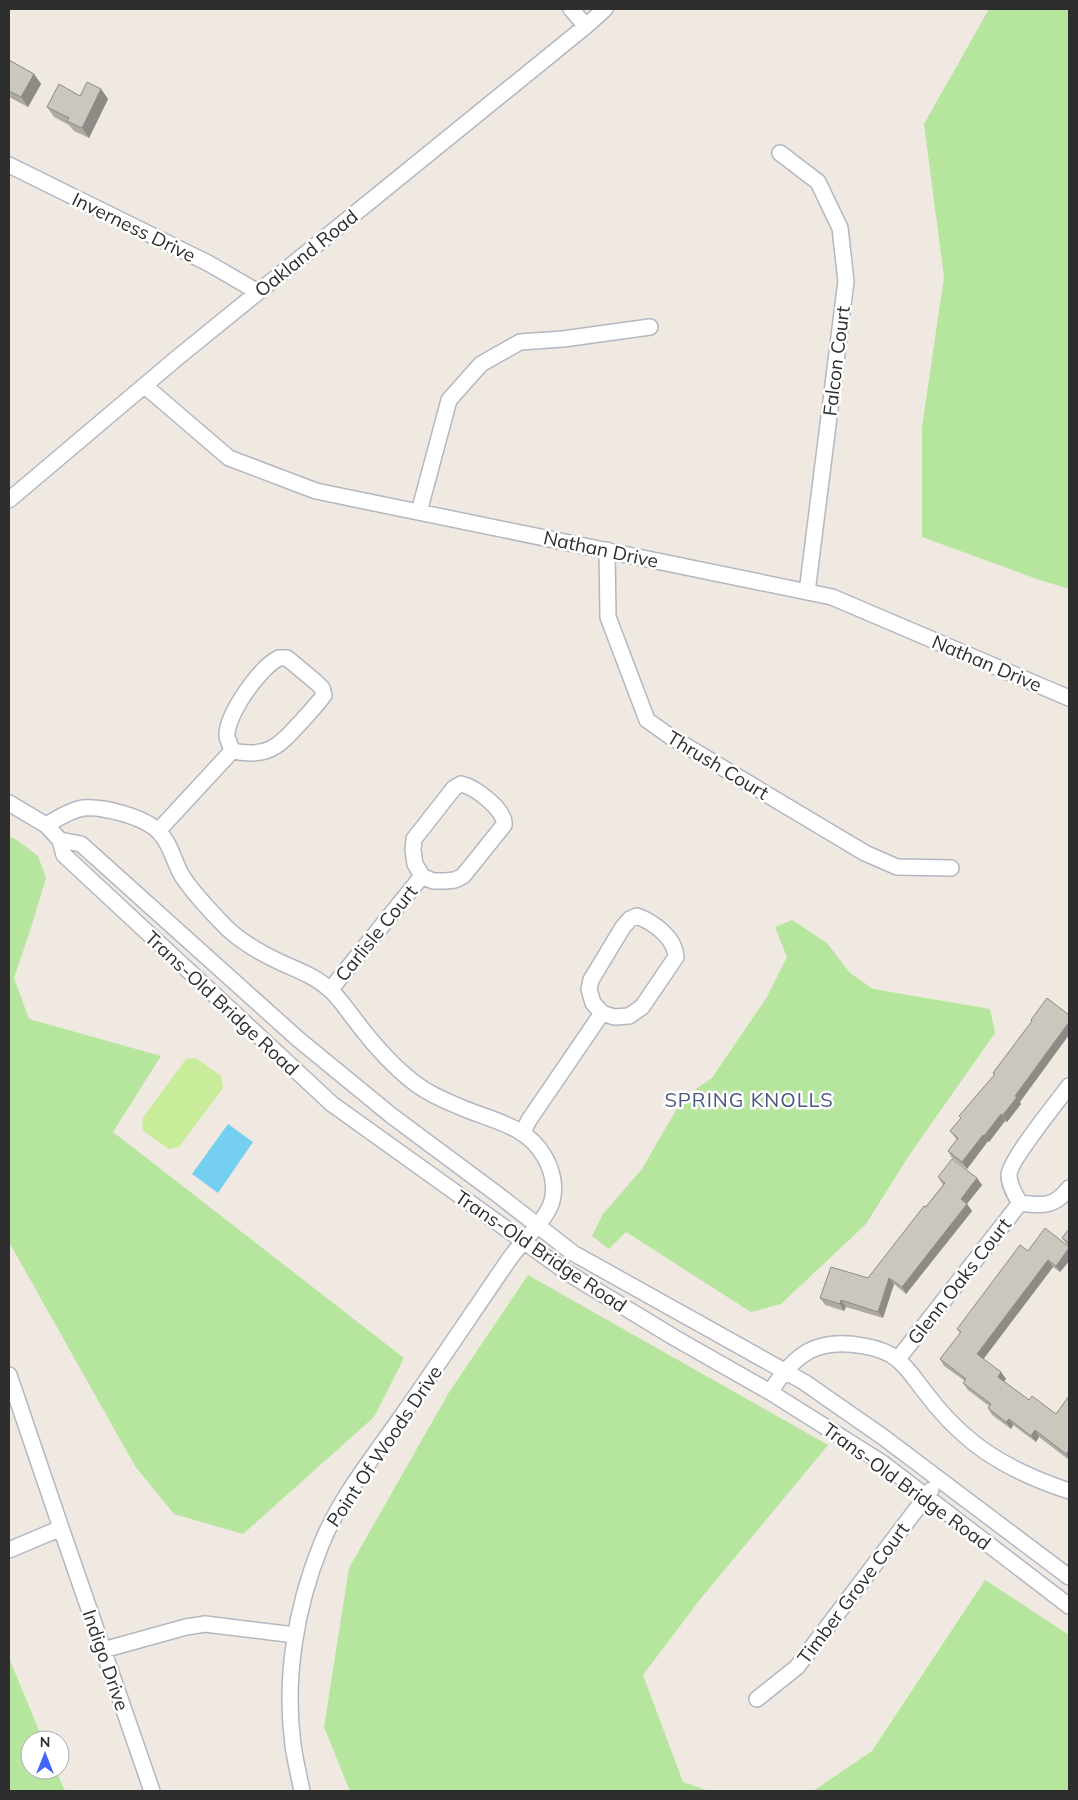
<svg xmlns="http://www.w3.org/2000/svg" width="1078" height="1800" font-family="Mulish,sans-serif">
<rect width="100%" height="100%" fill="#efe9e1"/>
<path fill="#b6e59e" d="M 989,9 L 1069,9 L 1069,589 L 1037,579 L 922,537 L 922,427 L 944,277 L 924,124 Z
M 9,836 L 17,840 L 38,856 L 46,878 L 29,934 L 14,978 L 29,1019 L 161,1056 L 113,1132 L 404,1358 L 374,1417 L 243,1534 L 174,1514 L 135,1466 L 9,1242 Z
M 792,920 L 827,943 L 850,973 L 873,989 L 990,1009 L 995,1033 L 910,1154 L 866,1224 L 781,1304 L 751,1312 L 626,1232 L 609,1249 L 592,1236 L 603,1214 L 642,1169 L 683,1098 L 712,1078 L 767,997 L 787,957 L 775,927 Z
M 528,1275 L 828,1445 L 698,1602 L 643,1675 L 683,1782 L 709,1791 L 350,1791 L 324,1727 L 349,1568 L 448,1394 Z
M 985,1580 L 1069,1635 L 1069,1791 L 813,1791 L 872,1751 Z
M 9,1658 L 43,1740 L 30,1740 L 30,1770 L 56,1770 L 65,1791 L 9,1791 Z"/>
<path fill="#c9ec9a" d="M 196,1058 L 221,1076 L 223,1088 L 179,1147 L 169,1149 L 143,1131 L 142,1119 L 186,1059 Z"/>
<path fill="#75cff0" d="M 228,1124 L 253,1142 L 218,1193 L 192,1174 Z"/>
<g fill="none" stroke-linecap="round" stroke-linejoin="round">
<defs>
<path id="street" d="M 571,9 L 586,26
M 780,153 L 818,182 L 840,228 L 846,281 L 807,592
M 9,165 L 208,263 L 258,292
M 145,386 L 229,458 L 316,491 L 832,597 L 1069,698
M 9,500 L 177,358 L 586,26 L 605,9
M 419,512 L 449,400 L 481,364 L 520,342 L 563,339 L 650,327
M 607,550 L 608,617 L 647,720 L 671,737 L 865,853 L 897,867 L 951,868
M 279,658 L 287,658 L 317,683 L 322,688 L 324,695 C 317,705 308,714 300,723 C 278,747 268,758 232,751 C 231,747 228,741 227,736 C 226,715 260,667 279,658 Z
M 461,784 C 475,787 506,810 504,825 L 463,876 L 455,880 L 445,881 L 433,881 L 422,876 L 415,864 L 413,850 L 414,839 L 454,788 Z
M 9,803 L 46,825 L 60,840 L 64,855 L 332,1104 L 568,1273 L 675,1338 L 770,1392 L 881,1462 L 1069,1606
M 46,825 C 57,819 70,810 83,808 C 103,806 145,817 159,832 C 170,843 174,861 181,874 C 191,891 207,907 220,921 C 236,939 260,953 282,963 C 298,970 316,977 329,989 C 339,997 347,1010 355,1020 C 373,1044 392,1066 416,1084 C 428,1093 443,1100 458,1106 C 488,1120 526,1124 544,1156 C 552,1169 556,1186 552,1201 C 547,1220 519,1244 508,1261 C 473,1312 439,1363 404,1413 C 375,1455 340,1497 321,1545 C 296,1607 284,1678 293,1745 C 295,1760 299,1776 302,1791
M 158,831 L 232,751
M 60,840 L 81,844 L 298,1039 L 392,1116 L 497,1194 L 573,1253 L 804,1382 L 883,1437 L 1069,1577
M 637,916 C 655,923 675,938 676,957 L 642,1007 L 629,1016 L 614,1017 L 602,1013 L 593,1003 L 589,989 L 591,980 L 623,927 L 630,919 Z
M 331,989 L 422,876
M 1069,1086 C 1058,1101 1009,1161 1009,1175 C 1009,1185 1015,1195 1020,1203 C 1042,1206 1055,1207 1069,1188
M 523,1132 L 529,1120 L 602,1013
M 898,1359 L 1020,1203
M 9,1375 L 61,1528 L 9,1550
M 770,1392 C 795,1354 816,1337 864,1346 C 876,1348 889,1352 898,1360 C 909,1369 916,1381 925,1392 C 939,1411 956,1429 975,1444 C 1002,1465 1036,1480 1069,1491
M 61,1528 L 152,1791
M 103,1650 L 186,1627 L 205,1624 L 295,1635
M 757,1699 L 797,1667 L 931,1490"/>
</defs>
<use href="#street" stroke="#b4b7c1" stroke-width="18"/>
<use href="#street" stroke="#fff" stroke-width="15"/>
</g>
<path fill="#afaba4" d="M 9,60 L 34,74 L 41,84 L 28,107 L 9,97 Z
M 101,89 L 108,99 L 89,138 L 74,131 L 69,125 L 54,117 L 47,107 Z
M 1047,998 L 1020,1102 L 1021,1104 L 1007,1122 L 1005,1121 L 989,1142 L 988,1141 L 967,1169 L 952,1158 L 948,1151 L 957,1140 L 950,1131 L 961,1118 L 959,1116 L 994,1075 L 993,1073 L 1032,1022 L 1031,1020 Z
M 938,1177 L 977,1178 L 982,1185 L 967,1204 L 972,1211 L 906,1294 L 894,1284 L 883,1318 L 846,1307 L 844,1311 L 825,1305 L 820,1298 L 868,1278 L 943,1185 Z
M 1069,1229 L 1069,1246 L 1067,1245 L 1062,1238 Z
M 1069,1247 L 1069,1261 L 1060,1272 L 1053,1267 L 983,1359 L 1001,1372 L 1006,1379 L 1004,1381 L 1029,1400 L 1056,1414 L 1069,1396 L 1069,1460 L 1039,1437 L 1036,1442 L 1013,1425 L 1011,1429 L 992,1415 L 988,1408 L 989,1406 L 968,1390 L 963,1383 L 965,1381 L 944,1366 L 940,1359 L 960,1333 L 957,1329 L 1028,1251 Z"/>
<path fill="#8e8b86" d="M 34,74 L 41,84 L 28,107 L 21,97 Z
M 101,89 L 108,99 L 89,138 L 82,128 Z
M 1069,1022 L 1069,1035 L 1020,1102 L 1021,1104 L 1007,1122 L 1002,1116 L 1015,1096 Z
M 1001,1114 L 1005,1121 L 989,1142 L 984,1136 Z
M 983,1135 L 988,1141 L 967,1169 L 962,1162 Z
M 977,1178 L 982,1185 L 965,1206 L 961,1199 Z
M 967,1204 L 972,1211 L 906,1294 L 902,1287 Z
M 1069,1248 L 1069,1261 L 1060,1272 L 1056,1266 Z
M 1048,1260 L 1053,1267 L 982,1361 L 977,1354 Z
M 889,1278 L 894,1284 L 883,1318 L 878,1312 Z
M 841,1300 L 846,1307 L 844,1311 L 840,1304 Z
M 1001,1372 L 1006,1379 L 1003,1383 L 998,1377 Z
M 1009,1419 L 1013,1425 L 1011,1429 L 1006,1422 Z
M 1035,1430 L 1039,1437 L 1036,1442 L 1031,1436 Z
M 1069,1450 L 1069,1459 L 1066,1454 Z"/>
<path fill="#cbc7bf" stroke="#8e8b86" d="M 9,60 L 34,74 L 21,97 L 9,91 Z
M 87,82 L 101,89 L 82,128 L 67,121 L 69,118 L 47,107 L 59,84 L 80,96 Z
M 1047,998 L 1069,1015 L 1069,1022 L 1015,1096 L 1017,1097 L 1002,1116 L 1001,1114 L 984,1136 L 983,1135 L 962,1162 L 948,1151 L 958,1138 L 950,1131 L 961,1118 L 959,1116 L 995,1074 L 993,1073 L 1032,1021 L 1031,1020 Z
M 952,1159 L 977,1178 L 961,1199 L 967,1204 L 902,1287 L 889,1278 L 878,1312 L 841,1300 L 840,1304 L 820,1298 L 831,1267 L 868,1278 L 924,1206 L 926,1207 L 945,1183 L 938,1177 Z
M 1045,1228 L 1069,1247 L 1069,1248 L 1056,1266 L 1048,1260 L 977,1354 L 1001,1372 L 998,1377 L 1029,1400 L 1032,1396 L 1056,1414 L 1069,1396 L 1069,1450 L 1066,1454 L 1035,1430 L 1031,1436 L 1009,1419 L 1006,1422 L 988,1408 L 991,1404 L 963,1383 L 966,1379 L 940,1359 L 961,1332 L 957,1329 L 1020,1245 L 1028,1251 Z
M 1069,1229 L 1069,1243 L 1062,1238 Z"/>
<g text-anchor="middle" stroke-width="5" stroke-linejoin="round" paint-order="stroke">
<g font-size="19" fill="#2e2e2e" stroke="#fff">
<text transform="translate(134 227) rotate(26)" y="7">Inverness Drive</text>
<text transform="translate(306 253) rotate(-39)" y="7">Oakland Road</text>
<text transform="translate(836 361) rotate(-83)" y="7">Falcon Court</text>
<text transform="translate(601 549) rotate(12)" y="7">Nathan Drive</text>
<text transform="translate(987 663) rotate(23)" y="7">Nathan Drive</text>
<text transform="translate(718 765) rotate(31)" y="7">Thrush Court</text>
<text transform="translate(376 933) rotate(-51)" y="7">Carlisle Court</text>
<text transform="translate(222 1003) rotate(43)" y="7">Trans-Old Bridge Road</text>
<text transform="translate(541 1251) rotate(34)" y="7">Trans-Old Bridge Road</text>
<text transform="translate(959 1281) rotate(-52)" y="7">Glenn Oaks Court</text>
<text transform="translate(384 1446) rotate(-56)" y="7">Point Of Woods Drive</text>
<text transform="translate(907 1486) rotate(36)" y="7">Trans-Old Bridge Road</text>
<text transform="translate(853 1593) rotate(-53)" y="7">Timber Grove Court</text>
<text transform="translate(106 1660) rotate(71)" y="7">Indigo Drive</text>
</g>
<g font-size="20" letter-spacing="1" fill="#4d5680" stroke="#fff">
<text x="749" y="1107">SPRING KNOLLS</text>
</g>
</g>
<rect width="1078" height="1800" fill="none" stroke="#2e2e2e" stroke-width="20"/>
<g transform="translate(45 1755)"><circle r="24" fill="#ffffff" stroke="#ababab"/>
<path d="M0-4L9 19L0 12L-9 19Z" fill="#4264fb"/>
<text y="-8" font-size="14" font-weight="bold" text-anchor="middle" fill="#2e2e2e">N</text>
</g>
</svg>
